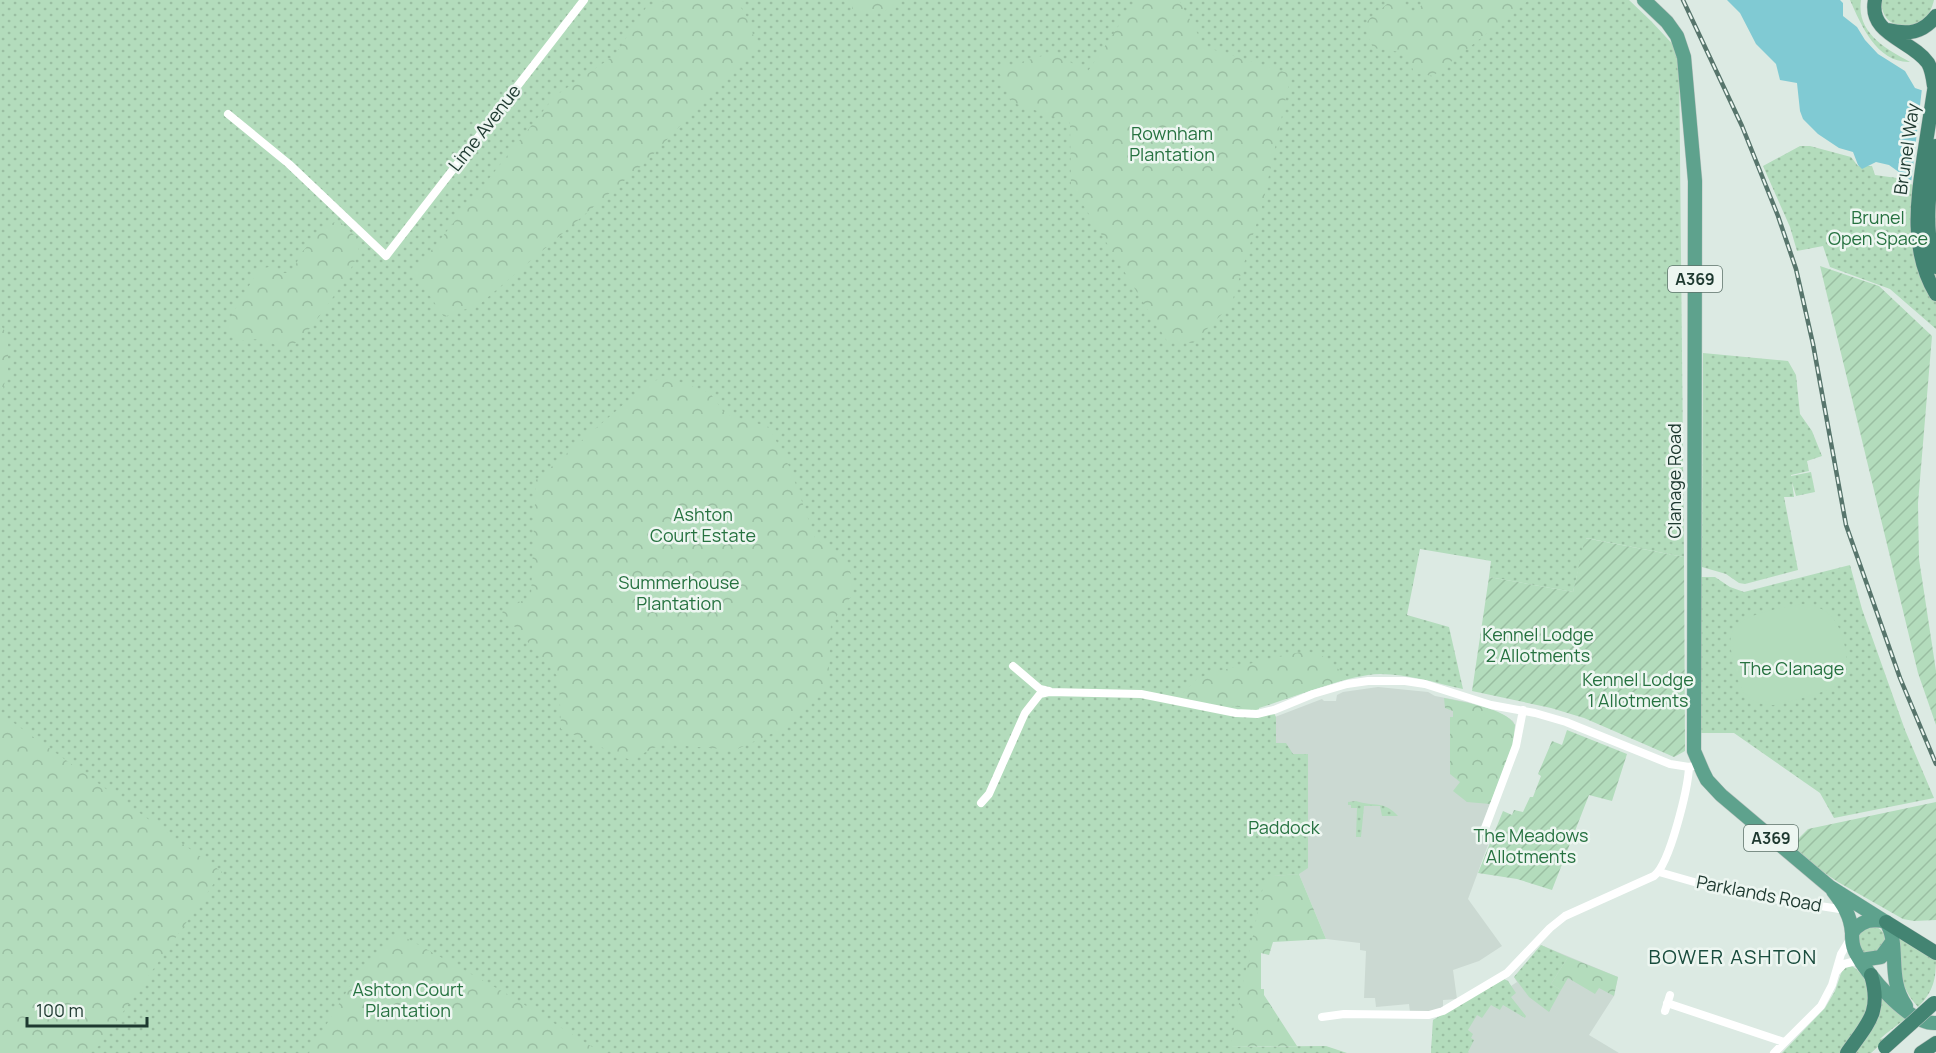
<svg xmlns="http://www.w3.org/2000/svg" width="1936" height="1053" font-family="Manrope,sans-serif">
<defs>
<pattern id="grass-dots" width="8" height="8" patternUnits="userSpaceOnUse" patternTransform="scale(1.5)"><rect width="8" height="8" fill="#b3dcbc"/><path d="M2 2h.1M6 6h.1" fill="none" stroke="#9abea2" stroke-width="1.8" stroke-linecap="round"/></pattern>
<pattern id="forest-crowns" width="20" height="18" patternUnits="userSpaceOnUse" patternTransform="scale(1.5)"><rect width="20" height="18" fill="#b3dcbc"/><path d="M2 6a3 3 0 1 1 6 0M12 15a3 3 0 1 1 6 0" fill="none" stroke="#9abea2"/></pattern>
<pattern id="garden-furrows" width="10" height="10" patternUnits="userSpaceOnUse" patternTransform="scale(1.5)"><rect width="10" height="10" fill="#b3dcbc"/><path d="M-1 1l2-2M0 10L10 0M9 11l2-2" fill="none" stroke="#9abea2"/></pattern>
</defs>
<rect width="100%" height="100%" fill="#dceae3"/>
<path fill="#cbd9d2" d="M 1378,687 L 1428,692 L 1435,696 L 1467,702 L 1504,715 L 1513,721 L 1515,725 L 1507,761 L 1480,829 L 1492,834 L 1468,899 L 1502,946 L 1479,961 L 1453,970 L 1457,999 L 1443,1000 L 1443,1008 L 1437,1012 L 1410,1012 L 1409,1004 L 1376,1007 L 1375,998 L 1364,998 L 1366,951 L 1360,950 L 1360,943 L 1326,939 L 1299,874 L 1264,882 L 1274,713 L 1275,717 L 1322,699 L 1324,701 L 1336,701 L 1337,695 L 1343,692 Z
M 1541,945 L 1618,977 L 1614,996 L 1589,1035 L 1619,1053 L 1431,1053 L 1433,1020 L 1507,980 L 1511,986 L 1517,982 L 1514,977 Z"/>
<path fill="url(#grass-dots)" d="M 0,0 L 1629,0 L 1651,21 L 1679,51 L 1684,557 L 1586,538 L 1573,592 L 1489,577 L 1491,561 L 1420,549 L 1407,615 L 1449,627 L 1463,689 C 1436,683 1408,674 1380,674 C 1346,675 1292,698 1259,708 L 1259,717 L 1274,713 L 1276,717 L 1276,743 L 1286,743 L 1293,754 L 1308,754 L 1308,868 L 1299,874 L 1274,876 L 1231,1047 L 1326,1046 L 1347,1053 L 0,1053 Z
M 1850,0 L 1861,0 C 1856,33 1886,49 1910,62 C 1877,63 1861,25 1850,0 Z
M 1882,0 L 1934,0 C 1932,8 1929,16 1922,21 C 1904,34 1879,23 1882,0 Z
M 1800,146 L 1810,146 L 1851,157 L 1858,166 L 1872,166 L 1875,175 L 1897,178 L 1936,195 L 1936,329 L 1890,289 L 1830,267 L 1823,246 L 1797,251 L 1790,227 L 1763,166 Z
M 1703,353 L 1788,361 L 1796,375 L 1800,414 L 1812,431 L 1822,456 L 1807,461 L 1809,471 L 1791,475 L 1791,476 L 1811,472 L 1815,492 L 1796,496 L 1792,482 L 1794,497 L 1784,497 L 1798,570 L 1745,584 L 1739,583 L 1726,574 L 1702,567 Z
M 1850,565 L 1862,609 L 1905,730 L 1934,798 L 1834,818 L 1820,793 L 1734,733 L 1700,733 L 1701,577 L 1715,577 L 1730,587 L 1744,592 Z
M 1356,801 C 1374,807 1384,800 1398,816 L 1382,816 L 1380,806 L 1364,806 L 1361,837 L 1356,837 L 1357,808 L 1351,808 L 1351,805 L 1348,805 L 1348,802 Z
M1857 940a14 14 0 1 1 28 0a14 14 0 1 1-28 0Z
M 1899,937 L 1936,957 C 1936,979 1934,991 1918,1007 C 1898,985 1898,965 1899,937 Z
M 1541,945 L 1568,957 L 1551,984 L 1561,990 L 1549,1012 L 1529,997 L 1514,977 Z
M 1852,966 C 1866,975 1872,991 1869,1008 C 1868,1016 1848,1044 1842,1053 L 1782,1053 L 1825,1008 L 1835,991 L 1843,968 Z
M 1504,979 L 1508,981 L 1516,993 L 1511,997 L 1526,1016 L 1525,1018 L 1503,1005 L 1500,1010 L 1491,1005 L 1482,1018 L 1477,1015 L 1468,1030 L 1473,1034 L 1471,1038 L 1474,1040 L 1468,1052 L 1469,1053 L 1431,1053 L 1433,1020 Z
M 1881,996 L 1906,1018 C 1898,1025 1887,1032 1880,1039 L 1889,1037 L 1871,1053 L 1852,1053 Z"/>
<path fill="url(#forest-crowns)" d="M 669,0 L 736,0 L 749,20 L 756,45 L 646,162 L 480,304 L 444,317 L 414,272 L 555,96 L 615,55 L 647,6 Z
M 852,0 L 901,0 L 882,13 L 852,12 Z
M 1136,0 L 1179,0 L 1205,47 L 1291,74 L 1263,203 L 1231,305 L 1193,343 L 1167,341 L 1071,185 L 1070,122 L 1011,102 L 998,69 L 1052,53 L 1088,71 Z
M 1392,0 L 1402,0 L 1414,14 L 1426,0 L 1529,0 L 1433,76 L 1414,73 L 1407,53 L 1373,48 L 1364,26 L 1370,18 Z
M 340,222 L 357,238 C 358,242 359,248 358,252 C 355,269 306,340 291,346 C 280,350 274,343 264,340 C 255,338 246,340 236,341 L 224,328 L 259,269 L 269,267 L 282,273 L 292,273 L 301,253 L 329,223 Z
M 0,324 L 8,336 L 8,370 L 0,400 Z
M 663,376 L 710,393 L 725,414 L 769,427 L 790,468 L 815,538 L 849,564 L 853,594 L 831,624 L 828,686 L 791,725 L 735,750 L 662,744 L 630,760 L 561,729 L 559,678 L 502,612 L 531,596 L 536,480 L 638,392 Z
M 1305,651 L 1321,655 L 1349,678 L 1253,709 L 1178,698 L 1197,679 L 1214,672 Z
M 1444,698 C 1462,702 1506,708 1515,725 L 1513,745 L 1490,804 L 1467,802 L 1453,791 L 1460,782 L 1450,774 L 1450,717 L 1453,717 L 1453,711 L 1445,708 Z
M 0,713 L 222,872 L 99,1046 L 82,1053 L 0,1053 Z
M 1299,874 L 1326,939 L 1273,942 L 1269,955 L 1261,953 L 1261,989 L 1264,989 L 1264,995 L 1297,1046 L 1230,1047 L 1264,882 L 1274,876 Z
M 399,934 L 507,994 L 602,1053 L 309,1053 L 353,981 Z
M 1568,957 L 1618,977 L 1614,996 L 1599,988 L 1595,994 L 1568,978 L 1561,990 L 1551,984 Z"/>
<path fill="url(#garden-furrows)" d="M 1820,266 L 1879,286 L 1932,336 L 1918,503 L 1919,559 L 1936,671 L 1936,725 L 1918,673 Z
M 1585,538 L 1684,557 L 1685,751 L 1674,757 L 1584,718 L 1551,708 L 1472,691 L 1489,577 L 1573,592 Z
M 1567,730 L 1627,754 L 1612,801 L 1589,795 L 1552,890 L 1517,879 L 1478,873 L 1503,811 L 1512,815 L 1514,810 L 1523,812 L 1530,797 L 1533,797 L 1541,776 L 1538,774 L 1552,741 L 1562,745 Z
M 1936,802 L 1936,920 L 1914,921 L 1903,919 L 1838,882 L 1795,853 L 1794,843 L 1808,829 Z"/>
<path fill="#b3dcbc" d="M 1802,604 C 1814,606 1822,607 1831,616 C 1844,629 1854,670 1839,684 C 1832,691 1785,703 1774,705 C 1767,705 1758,704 1752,700 C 1740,692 1737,678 1734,664 C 1732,654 1728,643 1732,633 C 1739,613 1784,608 1802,604 Z"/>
<path fill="#80cad3" d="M 1727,0 L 1840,0 L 1843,3 L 1843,16 L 1857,27 L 1865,40 L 1878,54 L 1905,71 L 1915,88 L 1936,95 L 1936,185 L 1910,180 L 1889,165 L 1876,162 L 1862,169 L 1858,165 L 1853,152 L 1839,148 L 1818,134 L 1803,119 L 1800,111 L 1797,83 L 1780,80 L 1776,64 L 1756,44 L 1740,13 Z"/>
<path fill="#dceae3" d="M 1922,88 L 1936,92 L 1936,188 L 1911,184 Z"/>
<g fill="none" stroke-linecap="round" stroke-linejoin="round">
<defs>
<path id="primary" d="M 1644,0 L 1667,22 L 1677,36 L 1684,57 L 1695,181 L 1694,743 L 1694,751 L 1703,772 L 1707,780 L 1721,795 L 1830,887 L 1884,921
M 1833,891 C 1843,904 1851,916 1852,933 C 1852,940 1852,945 1855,951 C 1866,974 1909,1025 1936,1023
M 1852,933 C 1860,921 1872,918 1886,922 C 1901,945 1886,978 1906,1006
M 1861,960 L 1881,957 L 1892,942"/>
<path id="trunk" d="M 1875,0 C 1868,35 1912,40 1928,63 C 1932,70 1933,78 1934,86
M 1888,30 C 1908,35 1923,33 1936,16
M 1936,78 C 1932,104 1928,129 1924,155 C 1917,203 1910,250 1936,294
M 1936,146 C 1930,186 1922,227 1936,267
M 1886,922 L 1936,953
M 1847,1053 C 1868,1023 1882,1012 1871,975
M 1921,1053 L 1936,1043"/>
</defs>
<use href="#primary" stroke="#bcc4c1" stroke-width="15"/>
<use href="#trunk" stroke="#bcc4c1" stroke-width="15"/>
<path stroke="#fff" stroke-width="8" d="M 228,114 L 289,164 L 386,256 L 584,0
M 1013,666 L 1040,689 L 1049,691
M 981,803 L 989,794 L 1025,713 L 1040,694 L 1049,692 L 1141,694 L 1236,713 L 1257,714 L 1274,710 L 1313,694 L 1347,684 L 1368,681 L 1405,681 L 1425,684 L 1491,705 L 1535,713 L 1566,722 L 1670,764 L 1689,767 L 1699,765
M 1484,831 L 1516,746 L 1523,710
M 1659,872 L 1729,892 L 1846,910
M 1836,972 L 1844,964 L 1860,960
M 1667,1003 L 1784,1042
M 1665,1011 L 1670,995
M 1322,1017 L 1344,1014 L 1429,1015 L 1443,1011 L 1507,973 L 1550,928 L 1565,916 L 1654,876 C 1670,864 1688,788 1689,767
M 1774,1053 L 1821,1006 L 1832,985 L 1841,954 L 1852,936"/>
<use href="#primary" stroke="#5ea28d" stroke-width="14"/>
<use href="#trunk" stroke="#438472" stroke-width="14"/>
<defs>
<path id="rail" d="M 1683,0 L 1742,126 L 1778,216 L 1796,269 L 1813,344 L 1846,525 L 1900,678 L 1936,764"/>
</defs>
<use href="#rail" stroke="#57756c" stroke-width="4.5"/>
<use href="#rail" stroke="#edf6f1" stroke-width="2" stroke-dasharray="7" stroke-linecap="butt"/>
<defs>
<path id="trunk-bridge" d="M 1885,1047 L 1934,1003"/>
</defs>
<use href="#trunk-bridge" stroke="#bcc4c1" stroke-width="15" stroke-linecap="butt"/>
<use href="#trunk-bridge" stroke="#438472" stroke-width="14"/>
</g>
<g text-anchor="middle" stroke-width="5" stroke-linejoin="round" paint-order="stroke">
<g fill="#edf6f1" stroke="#5c726a" stroke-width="1.5">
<rect x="1668" y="266" width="54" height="26" rx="4.5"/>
<rect x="1744" y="825" width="54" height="26" rx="4.5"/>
</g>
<g font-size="16" font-weight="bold" fill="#1e3930">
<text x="1695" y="285">A369</text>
<text x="1771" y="844">A369</text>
</g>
<g font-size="18" fill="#1e3930" stroke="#edf6f1">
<text transform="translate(485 128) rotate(-52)" y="6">Lime Avenue</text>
<text transform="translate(1907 149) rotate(-82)" y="6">Brunel Way</text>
<text transform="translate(1675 481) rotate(-90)" y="6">Clanage Road</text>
<text transform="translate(1759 894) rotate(11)" y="6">Parklands Road</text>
</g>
<g font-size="18" fill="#267240" stroke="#edf6f1">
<text x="1172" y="140">Rownham<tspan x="1172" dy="21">Plantation</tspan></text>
<text x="1878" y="224">Brunel<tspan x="1878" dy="21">Open Space</tspan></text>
<text x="703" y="521">Ashton<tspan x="703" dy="21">Court Estate</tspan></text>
<text x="679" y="589">Summerhouse<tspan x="679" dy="21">Plantation</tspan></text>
<text x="1538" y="641">Kennel Lodge<tspan x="1538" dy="21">2 Allotments</tspan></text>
<text x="1792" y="675">The Clanage</text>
<text x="1638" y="686">Kennel Lodge<tspan x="1638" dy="21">1 Allotments</tspan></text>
<text x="1284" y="834">Paddock</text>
<text x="1531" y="842">The Meadows<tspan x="1531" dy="21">Allotments</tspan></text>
<text x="408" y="996">Ashton Court<tspan x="408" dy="21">Plantation</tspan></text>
</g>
<g font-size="20" letter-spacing="1.5" fill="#194c3d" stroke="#edf6f1">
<text x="1733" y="964">BOWER ASHTON</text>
</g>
</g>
<path d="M27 1017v9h120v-9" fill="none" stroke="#1e3930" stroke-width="3"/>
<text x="36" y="1017" font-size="18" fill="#1e3930" stroke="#edf6f1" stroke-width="4.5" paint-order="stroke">100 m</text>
</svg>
